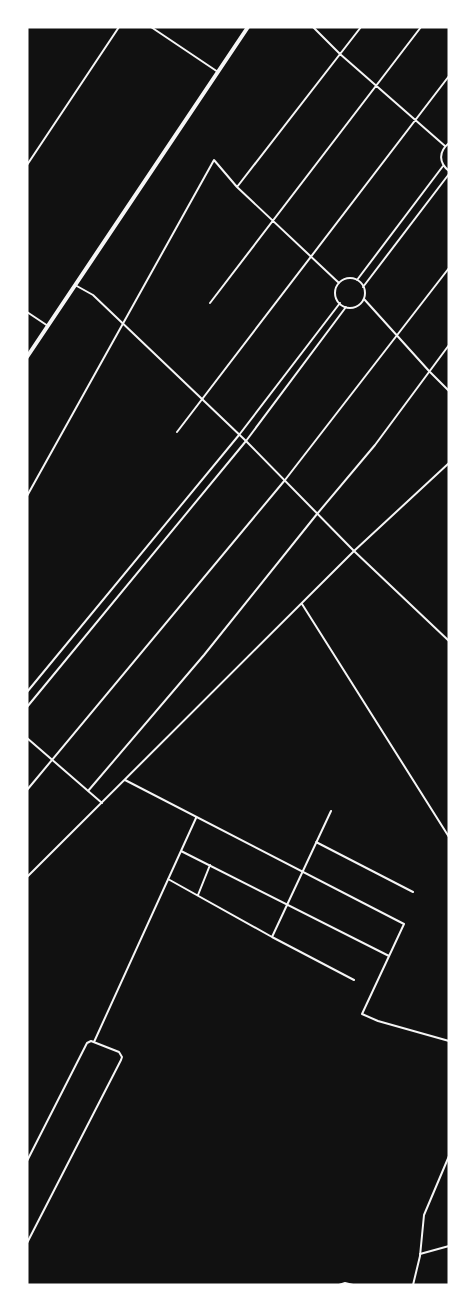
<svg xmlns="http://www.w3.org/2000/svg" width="476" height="1312" font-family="'PT Sans',sans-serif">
<rect width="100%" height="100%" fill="#111"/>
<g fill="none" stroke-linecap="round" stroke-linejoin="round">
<path stroke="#f5f5f5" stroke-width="2" d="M 151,27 L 218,72
M 313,27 L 340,54 L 445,146
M 449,143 C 438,152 439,163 449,171
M 27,165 L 119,27
M 237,187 L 361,27
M335 293a15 15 0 1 1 30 0a15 15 0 1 1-30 0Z
M 357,280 L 443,166
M 363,287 L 449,174
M 364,299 L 429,371 L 449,391
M 210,303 L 421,27
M 27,312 L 48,326
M 177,432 L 449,76
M 27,496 L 214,160 L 237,187 L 339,283
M 302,604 L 449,837
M 27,692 L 239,435 L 340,303
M 27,707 L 246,441 L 346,307
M 27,738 L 102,803
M 125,780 L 404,924 L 362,1014 L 378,1021 L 449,1041
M 27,790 L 285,480 L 449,268
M 88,791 L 204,655 L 317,514 L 375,445 L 449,345
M 316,842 L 413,892
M 181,851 L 389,956
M 27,877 L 354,551 L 449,463
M 168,879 L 272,937 L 354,980
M 198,895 L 210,865
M 272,937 L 331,811
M 94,1042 L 196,818
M 27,1161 L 87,1043 L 91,1041 L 119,1052 L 122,1057 L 121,1060 L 27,1243
M 339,1285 L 345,1283 L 353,1285
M 413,1285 L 420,1256 L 424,1215 L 449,1156"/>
<path stroke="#f5f5f5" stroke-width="2" d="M 75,285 L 93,295 L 246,441 L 354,551 L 449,641
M 420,1254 L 449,1246"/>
<path stroke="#f5f5f5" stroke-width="4" d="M 27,357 L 248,27"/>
</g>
<rect width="476" height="1312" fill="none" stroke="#ffffff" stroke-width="57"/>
</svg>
